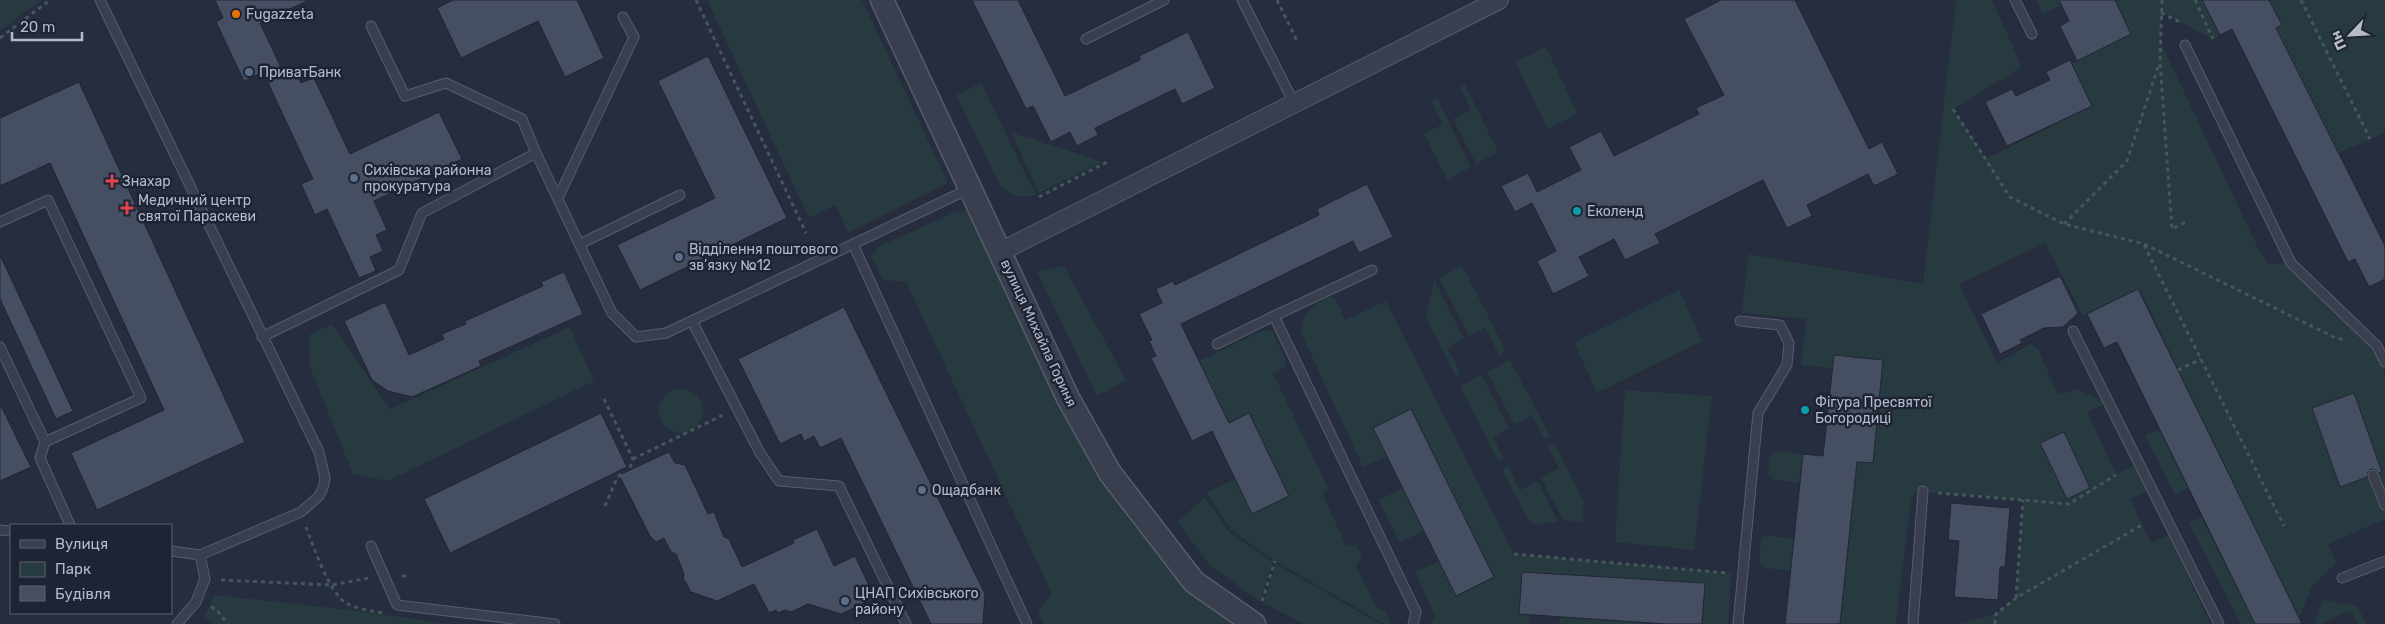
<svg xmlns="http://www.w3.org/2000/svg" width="2385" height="624" font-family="Rubik,sans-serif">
<rect width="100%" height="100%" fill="#252d3e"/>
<path fill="#273a3f" d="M 0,0 L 41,0 L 0,31 Z
M 707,0 L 862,0 L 948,183 L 848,233 L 836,205 L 809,218 Z
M 1956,0 L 1992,0 L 2022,67 L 1953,109 L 1986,159 L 2092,106 L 2072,63 L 2131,34 L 2115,0 L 2208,0 L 2203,3 L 2220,35 L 2213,39 L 2162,13 L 2161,43 L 2258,248 L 2268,264 L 2289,263 L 2372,344 L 2385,371 L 2385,519 L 2328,544 L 2336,563 L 2312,586 L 2299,618 L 2139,289 L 2083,316 L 2045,243 L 1959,284 L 1997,363 L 2031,344 L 2038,349 L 2058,395 L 2076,389 L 2108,403 L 2087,412 L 2116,474 L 2136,465 L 2149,491 L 2130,499 L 2151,543 L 2169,535 L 2210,624 L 1998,624 L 1996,617 L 1995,624 L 1957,624 L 1996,614 L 2016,598 L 2023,500 L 1915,491 L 1911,499 L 1896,624 L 1840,624 L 1857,462 L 1873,463 L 1883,360 L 1834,355 L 1832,368 L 1801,365 L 1806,319 L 1742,313 L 1748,254 L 1923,284 Z
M 2036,0 L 2059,0 L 2061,5 L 2043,14 Z
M 2269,0 L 2385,0 L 2385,133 L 2339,153 L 2276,28 L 2281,25 Z
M 1546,47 L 1578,114 L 1548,129 L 1515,62 Z
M 981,83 L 1036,195 C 1021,198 1013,197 1001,187 L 956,95 Z
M 1465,84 L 1498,152 L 1476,164 L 1453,119 L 1471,110 L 1460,87 Z
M 1437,98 L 1471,167 L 1447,180 L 1424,134 L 1443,124 L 1431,101 Z
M 1011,132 L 1103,162 L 1039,193 Z
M 965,211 L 972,216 L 1060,404 L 1101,480 L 1154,548 L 1193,593 L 1232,624 L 1044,624 L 1038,611 L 1052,594 L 906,282 L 883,280 L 871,257 L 878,247 L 955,212 Z
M 1462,265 L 1506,351 L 1499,355 L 1485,328 L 1469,336 L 1439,278 Z
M 1064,266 L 1126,380 L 1097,396 L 1037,272 Z
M 1434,280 L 1464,338 L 1447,348 L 1461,374 L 1456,377 L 1426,318 Z
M 1679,290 L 1702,341 L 1597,393 L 1574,342 Z
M 1328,297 L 1336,299 L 1345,320 L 1386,301 L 1514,554 L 1731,573 L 1728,624 L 1702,624 L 1705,583 L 1522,572 L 1519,613 L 1531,614 L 1529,624 L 1431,624 L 1435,616 L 1415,572 L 1439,561 L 1457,596 L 1494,577 L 1411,409 L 1373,428 L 1387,456 L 1363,467 L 1301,333 C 1302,313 1312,307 1328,297 Z
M 332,324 L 390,409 L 570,327 L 594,381 L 388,481 L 353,474 L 310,367 L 309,335 Z
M 1262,331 L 1272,331 L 1286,360 L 1284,368 L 1273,373 L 1328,488 L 1323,495 L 1346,545 L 1356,546 L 1362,557 L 1356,566 L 1377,608 L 1386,611 L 1391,624 L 1384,624 L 1275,561 L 1231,530 L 1206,493 L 1235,479 L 1252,514 L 1289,496 L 1249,414 L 1229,423 L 1199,361 Z
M 1510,360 L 1550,436 L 1544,439 L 1532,415 L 1514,425 L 1487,372 Z
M 1482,375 L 1509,428 L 1493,437 L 1504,458 L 1498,461 L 1460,386 Z
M659 411a22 22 0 1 1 44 0a22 22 0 1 1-44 0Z
M 1625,390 L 1712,396 L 1694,550 L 1615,542 Z
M 2159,429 L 2188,488 L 2175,495 L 2145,436 Z
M 1554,442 L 1584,502 L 1582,522 L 1563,520 L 1541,478 L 1559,468 L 1547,446 Z
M 1776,451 L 1803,454 L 1799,483 L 1775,480 L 1768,474 L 1770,455 Z
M 1508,466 L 1520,490 L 1538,481 L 1558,522 L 1534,524 L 1529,521 L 1502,469 Z
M 1403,488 L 1424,531 L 1400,543 L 1379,500 Z
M 1205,497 L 1230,533 L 1273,562 L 1260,601 L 1210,566 L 1178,522 Z
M 2201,517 L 2255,624 L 2241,624 L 2189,523 Z
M 1767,535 L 1794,539 L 1790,571 L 1764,568 L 1759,565 L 1761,538 Z
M 1276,564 L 1380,624 L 1304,624 L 1263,603 Z
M 215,595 L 359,611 L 449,624 L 214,624 L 204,616 Z
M 2322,600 L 2357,606 L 2367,624 L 2357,624 L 2350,610 L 2322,624 L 2315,624 Z
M 1560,616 L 1644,622 L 1644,624 L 1559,624 Z"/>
<path fill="#464e62" stroke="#202635" d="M 215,0 L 309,0 L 260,23 L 285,76 L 296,71 L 301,83 L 314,78 L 350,154 L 439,112 L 462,159 L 374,201 L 387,230 L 376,235 L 383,251 L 370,257 L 376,271 L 359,278 L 327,209 L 315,215 L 301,184 L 313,179 L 263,72 L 244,81 L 216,22 L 223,18 Z
M 453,0 L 577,0 L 604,58 L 565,77 L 538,21 L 461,58 L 437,8 Z
M 972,0 L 1018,0 L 1065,96 L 1140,60 L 1139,56 L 1188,32 L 1215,88 L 1182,104 L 1175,89 L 1095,128 L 1098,135 L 1077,146 L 1070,132 L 1051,142 L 1033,106 L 1026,109 Z
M 1721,0 L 1795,0 L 1869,149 L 1882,142 L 1898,174 L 1874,186 L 1868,174 L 1807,205 L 1812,216 L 1787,228 L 1763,180 L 1655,234 L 1660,243 L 1625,260 L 1614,239 L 1579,257 L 1589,276 L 1553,294 L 1537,261 L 1556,251 L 1532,203 L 1515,212 L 1501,186 L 1528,173 L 1537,192 L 1581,170 L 1569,147 L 1601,131 L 1614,156 L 1699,114 L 1696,108 L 1724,95 L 1684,19 Z
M 2059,0 L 2115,0 L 2131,34 L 2077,61 L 2060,26 L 2069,21 Z
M 2202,0 L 2269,0 L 2282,25 L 2276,28 L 2385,246 L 2385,279 L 2369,287 L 2355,259 L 2348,262 L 2232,29 L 2220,35 Z
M 708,56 L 787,218 L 640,290 L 617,245 L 715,198 L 658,81 Z
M 2070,60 L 2092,106 L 2007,146 L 1985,102 L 2012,89 L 2016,96 L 2050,80 L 2046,72 Z
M 79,82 L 245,442 L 97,510 L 71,453 L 164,410 L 50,163 L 0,186 L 0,118 Z
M 1367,184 L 1393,237 L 1359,253 L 1353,241 L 1181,324 L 1229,423 L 1249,413 L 1289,496 L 1252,514 L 1212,431 L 1192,441 L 1151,358 L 1156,356 L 1149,341 L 1152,340 L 1139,314 L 1162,303 L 1156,289 L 1173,281 L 1175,285 L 1319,215 L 1317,209 Z
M 0,255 L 73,411 L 56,419 L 0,299 Z
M 564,272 L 583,314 L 479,361 L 481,366 L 412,397 L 388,391 L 372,380 L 344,321 L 385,302 L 409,355 L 444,339 L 442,334 L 466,324 L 465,321 L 543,286 L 541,282 Z
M 2060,276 L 2078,313 L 2063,327 L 2044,328 L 2020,340 L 2022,343 L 2000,354 L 1981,314 Z
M 2138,289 L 2219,454 L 2302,624 L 2255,624 L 2117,342 L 2104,348 L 2087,314 Z
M 844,307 L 985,594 L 983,624 L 931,624 L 841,438 L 820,448 L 814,436 L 804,441 L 801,434 L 780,444 L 738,359 Z
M 1834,355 L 1883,360 L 1873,463 L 1857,462 L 1840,624 L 1785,624 L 1803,454 L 1823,456 Z
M 2354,393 L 2382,472 L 2379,473 L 2376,470 L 2371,469 L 2368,472 L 2367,477 L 2340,487 L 2312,408 Z
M 0,404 L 31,467 L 0,481 Z
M 1411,409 L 1494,577 L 1456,596 L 1373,428 Z
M 601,413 L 627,467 L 450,553 L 424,499 Z
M 2064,432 L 2090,488 L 2067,499 L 2040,443 Z
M 669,452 L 675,463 L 685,465 L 708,514 L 714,512 L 724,537 L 729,539 L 742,567 L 794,543 L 793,540 L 817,529 L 834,566 L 855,556 L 875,598 L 841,614 L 808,604 L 791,612 L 785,610 L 778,613 L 776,610 L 769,613 L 754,584 L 717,601 L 691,592 L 683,578 L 684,574 L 676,554 L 671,552 L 664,538 L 656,542 L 650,536 L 619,475 Z
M 1951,503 L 2010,508 L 2005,567 L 2000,567 L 1998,600 L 1954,597 L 1959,541 L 1948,540 Z
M 1522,572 L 1705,583 L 1702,624 L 1665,624 L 1519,614 Z"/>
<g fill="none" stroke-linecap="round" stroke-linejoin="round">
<defs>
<path id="service" d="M 100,0 L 319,452 L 325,478 L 323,488 L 319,496 L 301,512 L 200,555 L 171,551
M 1242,0 L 1294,103
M 2015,0 L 2032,34
M 371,26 L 405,96 L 446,83 L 522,119 L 536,153 L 612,313 L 636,337 L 666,333 L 971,188
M 1086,39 L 1164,0
M 2185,45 L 2291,263 L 2377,346 L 2385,362
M 558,198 L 634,37 L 623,17
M 0,222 L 48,200 L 141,398 L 45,442
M 580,244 L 680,195
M 853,244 L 1027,624
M 1372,270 L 1274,316 L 1416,612 L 1413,624
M 692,321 L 760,453 L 779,481 L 839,486 L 906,624
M 2073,331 L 2219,624
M 262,337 L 399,270 L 422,213 L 536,153
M 1217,344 L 1274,316
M 0,347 L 45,442 L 40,458 L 70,525
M 2373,475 L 2385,505
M 0,530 L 11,531
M 371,546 L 397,605 L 555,624
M 2342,578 L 2385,561
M 177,624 L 196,602 L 205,579 L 200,555
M 1738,624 L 1758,413 L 1787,365 L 1789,343 L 1780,325 L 1740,321
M 1913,624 L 1923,491"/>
<path id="minor" d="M 1000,252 L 1499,0"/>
<path id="tertiary" d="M 882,0 L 1068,398 L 1110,473 L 1194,582 L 1254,624"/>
</defs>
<use href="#service" stroke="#575d6c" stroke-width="11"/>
<use href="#minor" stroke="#575d6c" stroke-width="20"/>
<use href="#tertiary" stroke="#575d6c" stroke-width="25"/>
<path stroke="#45575c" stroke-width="3" stroke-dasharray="4 4" stroke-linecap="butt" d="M 696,0 L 806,233
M 1277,0 L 1298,43
M 2162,0 L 2160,61 L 2172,229 L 2188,221
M 2195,0 L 2213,39
M 2301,0 L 2370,139
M 2161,13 L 2180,22
M 0,38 L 50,0
M 1953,109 L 2010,197 L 2064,224 L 2144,244 L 2336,338 L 2347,340
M 1039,197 L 1109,161
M 2064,224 L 2127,161 L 2159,64
M 2144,245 L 2284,526
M 2178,370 L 2201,359
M 604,399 L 633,459 L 630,468
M 633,459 L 723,415
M 1938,493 L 2069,504 L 2116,475
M 605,506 L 617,478 L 622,473
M 306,527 C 313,545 329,593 346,603 C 357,609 372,611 384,613
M 1514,554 L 1727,573
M 402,576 L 410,576
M 221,580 L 332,585 L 369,578
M 2016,598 L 2023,500
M 1262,601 L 1275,561
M 211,607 L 216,609 L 228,624
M 1995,624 L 1996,614 L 2016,598 L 2142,525"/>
<use href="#service" stroke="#393f4e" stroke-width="9"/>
<use href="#minor" stroke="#393f4e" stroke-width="18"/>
<use href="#tertiary" stroke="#393f4e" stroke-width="22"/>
</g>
<circle fill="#e8710a" stroke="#1e2433" stroke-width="2" cx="236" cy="14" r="5"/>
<g fill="#5c6f8a" stroke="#1e2433" stroke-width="2">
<circle cx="249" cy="72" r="5"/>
<circle cx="354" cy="178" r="5"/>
<circle cx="679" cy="257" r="5"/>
<circle cx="922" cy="490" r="5"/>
<circle cx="845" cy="601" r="5"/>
</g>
<g fill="#e0444e" stroke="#1e2433" stroke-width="2">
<path d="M109.5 173.5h5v5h5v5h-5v5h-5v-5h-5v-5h5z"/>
<path d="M124.5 200.5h5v5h5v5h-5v5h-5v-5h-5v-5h5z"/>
</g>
<g fill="#0f9aa8" stroke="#1e2433" stroke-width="2">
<circle cx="1577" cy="211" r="5"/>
<circle cx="1805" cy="410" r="5"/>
</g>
<g text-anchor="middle" stroke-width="5" stroke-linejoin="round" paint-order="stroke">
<g font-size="14" fill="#b5bac9" stroke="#1e2433" text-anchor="start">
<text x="246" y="19">Fugazzeta</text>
<text x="259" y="77">ПриватБанк</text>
<text x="364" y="175">Сихівська районна<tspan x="364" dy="16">прокуратура</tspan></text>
<text x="122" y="186">Знахар</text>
<text x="138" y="205">Медичний центр<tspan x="138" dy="16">святої Параскеви</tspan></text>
<text x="1587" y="216">Еколенд</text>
<text x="689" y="254">Відділення поштового<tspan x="689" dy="16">зв’язку №12</tspan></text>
<text x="1815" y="407">Фігура Пресвятої<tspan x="1815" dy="16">Богородиці</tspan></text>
<text x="932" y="495">Ощадбанк</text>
<text x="855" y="598">ЦНАП Сихівського<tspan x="855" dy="16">району</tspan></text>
</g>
<g font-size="14" fill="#b5bac9" stroke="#1e2433">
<text transform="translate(1039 333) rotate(65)" y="5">вулиця Михайла Гориня</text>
</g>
</g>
<rect x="10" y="524" width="162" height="90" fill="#1e2433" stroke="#5a606f"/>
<rect x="20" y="540" width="25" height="8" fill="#393f4e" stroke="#5a606f"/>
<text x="55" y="549" font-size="15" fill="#b5bac9">Вулиця</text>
<rect x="20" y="562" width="25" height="15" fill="#273a3f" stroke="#5a606f"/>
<text x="55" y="574" font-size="15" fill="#b5bac9">Парк</text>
<rect x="20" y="586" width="25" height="15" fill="#464e62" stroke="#5a606f"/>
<text x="55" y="599" font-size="15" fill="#b5bac9">Будівля</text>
<g transform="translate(2350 35) rotate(245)" stroke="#1e2433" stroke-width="4" paint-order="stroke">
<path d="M0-4L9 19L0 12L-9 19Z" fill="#b5bac9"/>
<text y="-8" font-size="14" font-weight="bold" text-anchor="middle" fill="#b5bac9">Пн</text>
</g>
<path d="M12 32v8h70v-8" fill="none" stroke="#b5bac9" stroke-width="2.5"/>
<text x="20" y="32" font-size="15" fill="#b5bac9" stroke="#1e2433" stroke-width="4" paint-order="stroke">20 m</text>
</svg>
